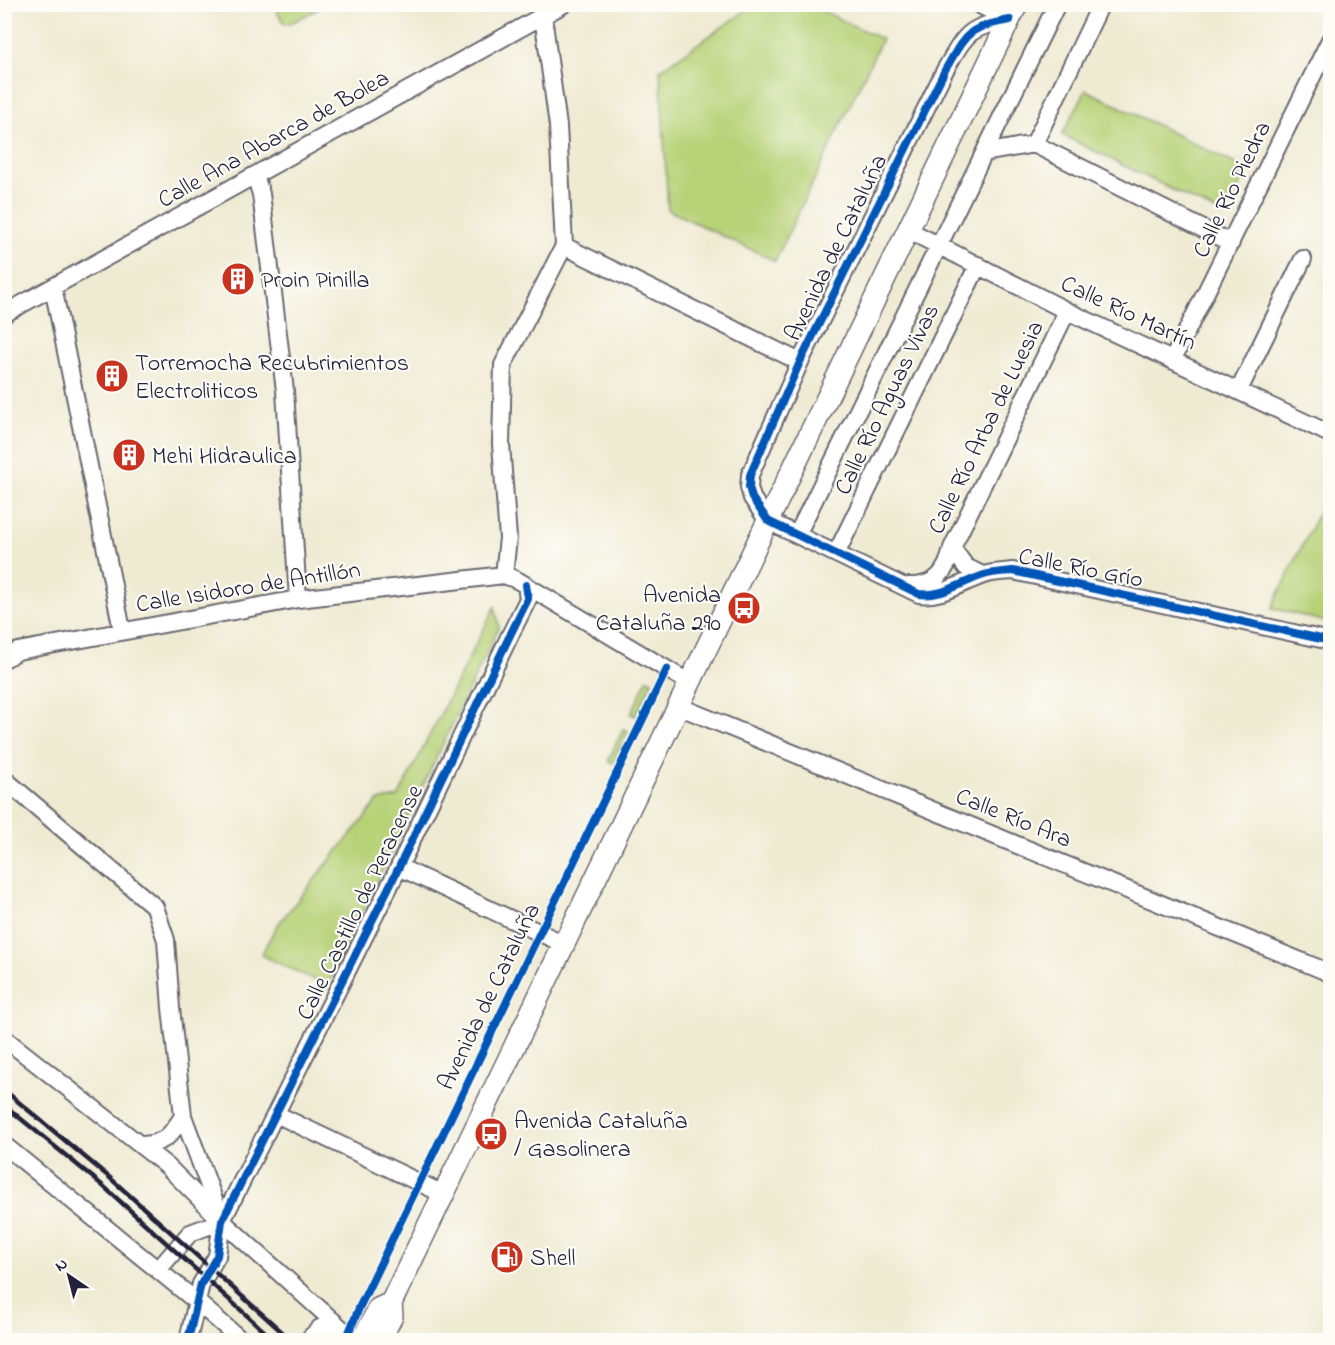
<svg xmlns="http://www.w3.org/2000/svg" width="1335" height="1345" font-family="'Indie Flower',sans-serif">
<defs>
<pattern id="grass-tufts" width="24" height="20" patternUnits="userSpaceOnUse" patternTransform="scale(1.5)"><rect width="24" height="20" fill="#b6d176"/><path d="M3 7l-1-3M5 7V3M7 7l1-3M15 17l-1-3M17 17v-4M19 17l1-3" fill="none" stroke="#9cb367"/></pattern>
</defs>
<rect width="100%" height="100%" fill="#fdfcf7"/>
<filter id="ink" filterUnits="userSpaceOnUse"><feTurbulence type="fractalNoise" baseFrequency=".0167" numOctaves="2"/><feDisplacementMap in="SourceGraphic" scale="12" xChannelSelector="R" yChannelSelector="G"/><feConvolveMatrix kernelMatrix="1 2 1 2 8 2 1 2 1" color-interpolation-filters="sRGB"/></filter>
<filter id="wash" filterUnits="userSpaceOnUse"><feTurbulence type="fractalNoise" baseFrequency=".008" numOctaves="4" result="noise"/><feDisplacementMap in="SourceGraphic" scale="24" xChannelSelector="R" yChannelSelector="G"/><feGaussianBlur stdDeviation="1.35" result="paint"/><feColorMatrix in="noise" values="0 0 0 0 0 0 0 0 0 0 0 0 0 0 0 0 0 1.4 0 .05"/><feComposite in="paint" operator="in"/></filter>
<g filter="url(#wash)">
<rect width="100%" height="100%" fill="#efead2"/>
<path fill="url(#grass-tufts)" stroke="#6c7a58" stroke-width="1.5" d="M 273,5 L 273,4 L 326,5 L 289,24 L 284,23 Z
M 647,679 L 652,681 L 636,716 L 631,714 Z
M 623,729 L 628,731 L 613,763 L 608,761 Z"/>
<path fill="#b6d176" stroke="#6c7a58" stroke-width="1.5" d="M 754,5 L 810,5 L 882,39 L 775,261 L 668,210 L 660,70 Z
M 1086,90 L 1248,170 L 1223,215 L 1062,135 Z
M 1330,489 L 1330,623 L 1272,608 Z
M 495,607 L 499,627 L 327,986 L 261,955 L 276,927 L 378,801 L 398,797 Z"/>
</g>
<g filter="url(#ink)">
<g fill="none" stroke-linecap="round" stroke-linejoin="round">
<defs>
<path id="minor" d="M 978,4 L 1010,20
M 1010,20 C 967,27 966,34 945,70 L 800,362 L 750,475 L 749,487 L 752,498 L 768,521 L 919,594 C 943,597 962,582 984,575 C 993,572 1003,572 1013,571 L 1330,641
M 1034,144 L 1101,4
M 984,153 L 1034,144 L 1231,243
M 255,175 L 261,194 L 285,391 L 298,599
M 908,230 L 1067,311 L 1330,434
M 564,246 L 800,362
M 53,287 L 122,630
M 4,314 L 564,4
M 1173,359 L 1330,40
M 1239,390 L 1303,259
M 797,535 L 1057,4
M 952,548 L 966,567 L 982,575
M 836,554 L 978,265
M 504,575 L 508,538 L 501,444 L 503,365 L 564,246 L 558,126 L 543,16
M 908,586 C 935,587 947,573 952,548 L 1067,311
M 4,659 L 18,651 L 298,599 L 504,575 L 517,580 L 690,683
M 678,706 L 1330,973
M 4,779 L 155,907 L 166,940 L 171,1008 L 183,1116 L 222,1221
M 399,867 L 564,944
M 4,1038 L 167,1166 L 222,1221 L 354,1340
M 276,1114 L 443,1194
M 4,1145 L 196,1301 L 241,1340
M 141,1145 C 165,1144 171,1135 183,1116
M 158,1270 L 190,1233 L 222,1221
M 188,1340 L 201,1284 L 217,1256 L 222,1221 L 399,867 L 512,631 L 528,599 L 526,585
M 308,1340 L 320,1328 L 334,1323"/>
<path id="major" d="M 363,1340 L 378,1309 L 391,1303
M 380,1340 L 392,1316 L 391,1303 L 1017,4"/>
</defs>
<use href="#minor" stroke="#6a6870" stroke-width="20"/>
<use href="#major" stroke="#6a6870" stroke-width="24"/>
<use href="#minor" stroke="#fff" stroke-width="16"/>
<use href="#major" stroke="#fff" stroke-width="21"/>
<path stroke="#22223b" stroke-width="4.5" d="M 4,1090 L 109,1177 L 291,1340
M 4,1105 L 102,1185 L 274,1340"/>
<defs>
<path id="cycleway" d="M 1010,20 C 967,27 966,34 945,70 L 800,362 L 750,475 L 749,487 L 752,498 L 768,521 L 919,594 C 943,597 962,582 984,575 C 993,572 1003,572 1013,571 L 1330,641
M 188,1340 L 201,1284 L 217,1256 L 222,1221 L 399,867 L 512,631 L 528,599 L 526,585
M 346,1340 L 359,1308 L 667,669"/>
</defs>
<use href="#cycleway" stroke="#fdfcf7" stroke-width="11"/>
<use href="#cycleway" stroke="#0057b8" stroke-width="8"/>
</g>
</g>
<defs>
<symbol id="building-disc" viewBox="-11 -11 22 22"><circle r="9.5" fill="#c8321e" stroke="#fdfcf7"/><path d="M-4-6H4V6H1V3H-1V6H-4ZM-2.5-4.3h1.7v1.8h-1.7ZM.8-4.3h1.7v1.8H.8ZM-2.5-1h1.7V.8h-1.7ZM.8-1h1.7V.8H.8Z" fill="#fff"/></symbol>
<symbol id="bus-disc" viewBox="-11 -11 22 22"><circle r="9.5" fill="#c8321e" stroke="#fdfcf7"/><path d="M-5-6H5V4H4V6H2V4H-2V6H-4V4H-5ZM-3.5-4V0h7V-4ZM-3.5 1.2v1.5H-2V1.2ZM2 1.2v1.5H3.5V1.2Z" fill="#fff"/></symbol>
<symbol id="fuel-disc" viewBox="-11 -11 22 22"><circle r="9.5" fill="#c8321e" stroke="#fdfcf7"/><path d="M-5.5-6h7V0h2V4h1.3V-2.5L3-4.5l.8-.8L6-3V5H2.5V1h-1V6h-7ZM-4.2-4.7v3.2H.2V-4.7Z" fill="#fff"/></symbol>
</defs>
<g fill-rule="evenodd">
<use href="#building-disc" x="219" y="260" width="38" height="38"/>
<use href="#building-disc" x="93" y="357" width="38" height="38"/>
<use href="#building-disc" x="110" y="436" width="38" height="38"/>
<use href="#bus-disc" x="725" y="589" width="38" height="38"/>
<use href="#bus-disc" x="472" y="1115" width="38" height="38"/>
<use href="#fuel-disc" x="488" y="1238" width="38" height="38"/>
</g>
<g text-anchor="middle" stroke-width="4.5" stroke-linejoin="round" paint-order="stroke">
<g font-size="24" fill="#22223b" stroke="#fdfcf7">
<text transform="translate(273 138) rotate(-29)" y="8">Calle Ana Abarca de Bolea</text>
<text transform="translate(1231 189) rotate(-64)" y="8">Calle Río Piedra</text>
<text transform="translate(835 247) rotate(-64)" y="8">Avenida de Cataluña</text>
<text transform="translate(1129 312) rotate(25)" y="8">Calle Río Martín</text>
<text transform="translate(886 399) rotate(-64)" y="8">Calle Río Aguas Vivas</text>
<text transform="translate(985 427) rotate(-64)" y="8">Calle Río Arba de Luesia</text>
<text transform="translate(1081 567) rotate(11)" y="8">Calle Río Grío</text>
<text transform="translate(248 586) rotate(-9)" y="8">Calle Isidoro de Antillón</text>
<text transform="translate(1014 817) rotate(22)" y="8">Calle Río Ara</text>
<text transform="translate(359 902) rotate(-64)" y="8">Calle Castillo de Peracense</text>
<text transform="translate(488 996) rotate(-64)" y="8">Avenida de Cataluña</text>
</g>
<g font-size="24" fill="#22223b" stroke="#fdfcf7" text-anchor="start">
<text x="261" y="287">Proin Pinilla</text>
<text x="135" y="370">Torremocha Recubrimientos<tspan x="135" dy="28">Electroliticos</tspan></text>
<text x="152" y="463">Mehi Hidraulica</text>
<text x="721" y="602" text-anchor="end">Avenida<tspan x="721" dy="28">Cataluña 290</tspan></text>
<text x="514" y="1128">Avenida Cataluña<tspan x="514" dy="28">/ Gasolinera</tspan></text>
<text x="530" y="1265">Shell</text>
</g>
</g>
<rect width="1335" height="1345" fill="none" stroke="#fdfcf7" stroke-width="24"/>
<g transform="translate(69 1276) rotate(325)" stroke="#fdfcf7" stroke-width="4.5" paint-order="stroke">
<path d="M0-4.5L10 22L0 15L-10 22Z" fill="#22223b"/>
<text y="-9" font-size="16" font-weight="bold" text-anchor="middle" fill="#22223b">N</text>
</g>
</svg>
